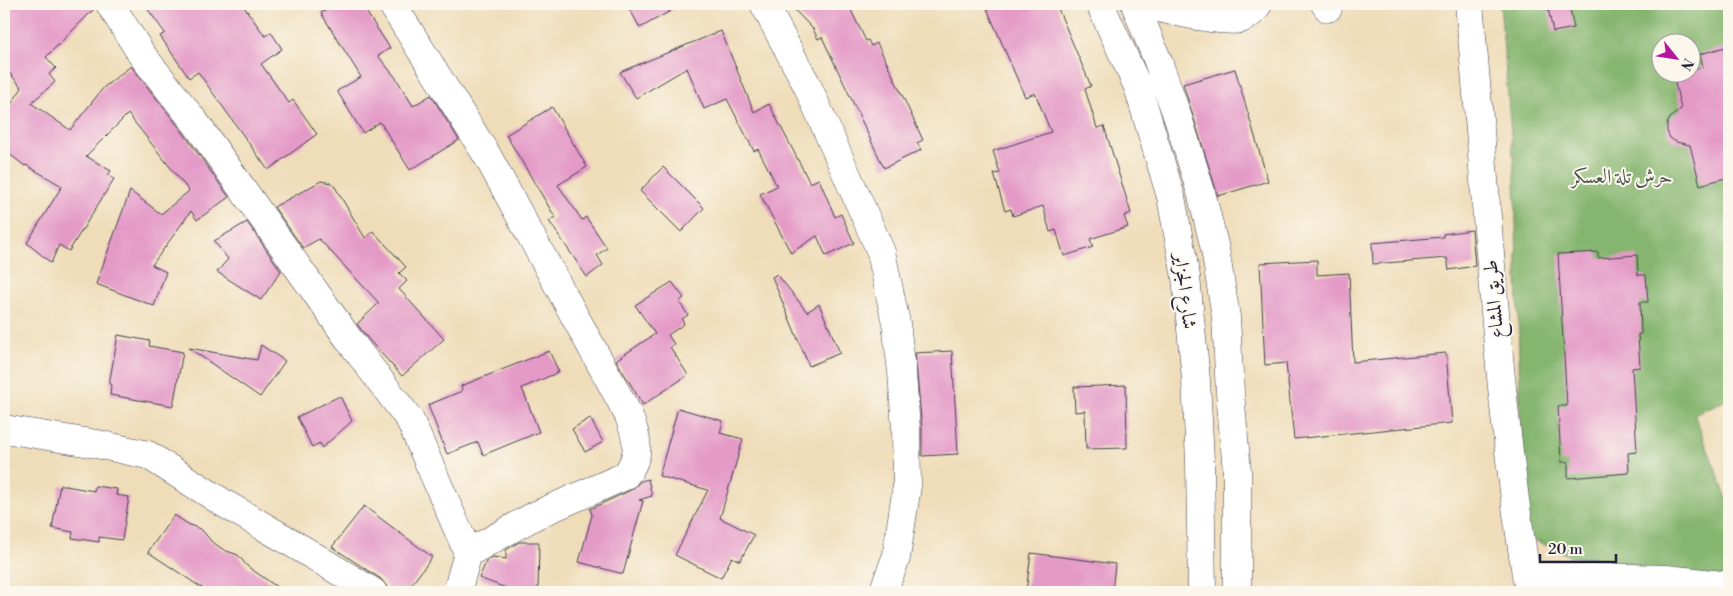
<svg xmlns="http://www.w3.org/2000/svg" width="1733" height="596" font-family="'Libre Bodoni',Amiri,serif">
<rect width="100%" height="100%" fill="#fbf7ec"/>
<filter id="ink" filterUnits="userSpaceOnUse"><feTurbulence type="fractalNoise" baseFrequency=".02" numOctaves="2"/><feDisplacementMap in="SourceGraphic" scale="10" xChannelSelector="R" yChannelSelector="G"/><feConvolveMatrix kernelMatrix="1 2 1 2 8 2 1 2 1" color-interpolation-filters="sRGB"/></filter>
<filter id="wash" filterUnits="userSpaceOnUse"><feTurbulence type="fractalNoise" baseFrequency=".0096" numOctaves="4" result="noise"/><feDisplacementMap in="SourceGraphic" scale="20" xChannelSelector="R" yChannelSelector="G"/><feGaussianBlur stdDeviation="1.12" result="paint"/><feColorMatrix in="noise" values="0 0 0 0 0 0 0 0 0 0 0 0 0 0 0 0 0 1.4 0 .05"/><feComposite in="paint" operator="in"/></filter>
<g filter="url(#wash)">
<rect width="100%" height="100%" fill="#efddba"/>
<path fill="#85b56e" stroke="#546c54" fill-rule="evenodd" d="M 1500,4 L 1729,4 L 1729,399 L 1694,414 L 1729,504 L 1729,592 L 1650,592 L 1523,535 L 1515,179 ZM 1660,42 L 1690,42 L 1690,72 L 1660,72 Z"/>
<g id="blocks">
<path fill="#e49ac7" d="M 11,4 L 95,4 L 95,8 L 46,57 L 56,68 L 49,74 L 55,82 L 31,103 L 70,130 L 104,87 L 131,66 L 182,131 L 229,197 L 197,220 L 191,211 L 152,265 L 166,272 L 154,306 L 96,284 L 130,191 L 161,214 L 189,191 L 128,114 L 86,156 L 111,171 L 108,175 L 114,179 L 69,251 L 59,245 L 51,263 L 27,243 L 62,186 L 26,165 L 25,166 L 4,150 L 4,114 L 22,88 L 4,66 L 4,11 Z
M 144,4 L 242,4 L 265,36 L 271,32 L 282,49 L 261,64 L 289,103 L 293,100 L 317,134 L 268,170 L 198,72 L 189,78 L 160,36 L 165,33 Z
M 336,4 L 361,4 L 390,48 L 378,56 L 396,78 L 413,106 L 431,95 L 459,140 L 410,170 L 380,122 L 363,133 L 337,91 L 361,77 L 321,13 Z
M 627,4 L 683,4 L 640,28 Z
M 789,4 L 848,4 L 866,41 L 868,40 L 871,46 L 877,43 L 896,82 L 923,140 L 917,143 L 921,150 L 884,168 L 822,37 L 818,39 L 813,29 Z
M 985,4 L 1056,4 L 1091,86 L 1085,89 L 1097,128 L 1104,126 L 1131,213 L 1124,216 L 1128,227 L 1090,239 L 1093,247 L 1064,256 L 1056,230 L 1050,232 L 1043,206 L 1013,216 L 1011,209 L 1005,211 L 994,174 L 1000,173 L 993,151 L 1051,132 L 1035,93 L 1025,97 Z
M 1569,4 L 1574,28 L 1553,32 L 1548,8 Z
M 721,31 L 754,112 L 769,104 L 810,183 L 819,179 L 835,217 L 841,214 L 854,243 L 826,256 L 817,236 L 791,253 L 760,194 L 777,186 L 758,149 L 754,151 L 727,99 L 704,109 L 687,68 L 636,98 L 620,72 Z
M 1729,46 L 1729,177 L 1700,185 L 1690,145 L 1676,142 L 1670,138 L 1667,131 L 1667,124 L 1670,118 L 1681,109 L 1673,74 L 1690,72 L 1690,70 L 1703,67 L 1700,54 Z
M 1235,69 L 1268,181 L 1218,196 L 1183,84 Z
M 552,107 L 587,167 L 558,185 L 582,220 L 586,217 L 607,248 L 597,255 L 603,265 L 587,277 L 549,221 L 555,217 L 506,135 Z
M 663,167 L 704,208 L 681,232 L 640,191 Z
M 321,181 L 331,183 L 335,187 L 365,238 L 373,231 L 406,267 L 399,273 L 407,281 L 399,289 L 444,339 L 402,376 L 370,341 L 357,324 L 379,303 L 319,239 L 303,248 L 274,207 Z
M 247,222 L 281,271 L 261,300 L 217,272 L 228,259 L 214,241 Z
M 1472,230 L 1475,266 L 1449,270 L 1447,258 L 1373,264 L 1372,243 L 1443,237 L 1443,234 Z
M 1598,252 L 1598,258 L 1637,255 L 1638,275 L 1646,275 L 1648,302 L 1640,302 L 1641,334 L 1638,334 L 1640,367 L 1632,368 L 1637,452 L 1628,453 L 1629,473 L 1568,478 L 1568,462 L 1561,462 L 1558,406 L 1567,406 L 1558,254 Z
M 1317,260 L 1317,275 L 1349,273 L 1353,362 L 1446,353 L 1452,423 L 1294,439 L 1286,363 L 1265,365 L 1260,263 Z
M 777,274 L 807,312 L 819,304 L 840,353 L 809,366 L 772,277 Z
M 672,282 L 684,298 L 679,302 L 688,315 L 682,319 L 684,324 L 668,335 L 674,344 L 670,347 L 688,375 L 643,405 L 616,360 L 655,334 L 635,305 Z
M 118,335 L 150,341 L 149,346 L 183,352 L 173,406 L 110,395 L 111,385 L 109,384 Z
M 261,345 L 285,361 L 260,397 L 189,348 L 257,360 Z
M 549,351 L 559,372 L 522,388 L 539,432 L 483,455 L 478,442 L 447,454 L 428,405 L 462,391 L 461,386 Z
M 952,351 L 958,454 L 922,456 L 922,429 L 915,353 Z
M 1126,385 L 1127,448 L 1086,449 L 1085,411 L 1075,412 L 1074,387 Z
M 340,396 L 352,421 L 322,448 L 320,443 L 312,447 L 297,417 Z
M 678,408 L 723,421 L 720,433 L 743,439 L 720,518 L 754,535 L 740,561 L 732,557 L 721,578 L 675,555 L 708,490 L 659,476 Z
M 590,418 L 603,442 L 585,452 L 572,429 Z
M 648,479 L 652,496 L 639,500 L 643,501 L 623,574 L 579,562 L 592,515 L 590,509 L 631,490 L 641,481 Z
M 60,485 L 94,491 L 95,486 L 117,489 L 116,495 L 129,497 L 122,540 L 99,537 L 99,542 L 72,538 L 73,532 L 52,528 Z
M 364,506 L 432,557 L 406,592 L 391,592 L 381,579 L 332,547 Z
M 174,515 L 188,524 L 202,530 L 211,541 L 224,550 L 238,555 L 247,566 L 284,592 L 208,592 L 148,552 Z
M 519,542 L 539,542 L 538,592 L 506,592 L 506,588 L 479,578 L 487,560 L 493,557 L 506,559 L 506,550 Z
M 1031,553 L 1115,564 L 1112,592 L 1026,592 Z"/>
</g>
</g>
<g filter="url(#ink)">
<use href="#blocks" fill-opacity="0" stroke="#413e4e" stroke-width="1"/>
<g fill="none" stroke-linecap="round" stroke-linejoin="round">
<defs>
<path id="minor" d="M 110,4 L 142,55 L 195,122 L 350,341 L 410,420 L 468,553 L 457,592
M 392,4 L 488,157 L 628,414 C 637,438 643,454 625,476 L 536,515 L 468,553
M 764,4 L 807,85 L 881,252 L 896,323 L 902,372 L 906,430 L 907,486 L 896,558 L 883,592
M 1140,4 C 1160,8 1225,24 1241,19 C 1249,16 1254,11 1258,4
M 1325,4 L 1328,8
M 1469,4 C 1488,200 1496,398 1529,592
M 4,429 L 97,444 L 148,455 L 225,504 L 292,543 L 373,592
M 1526,575 L 1667,579 L 1722,585 L 1729,588"/>
<path id="major" d="M 1100,4 L 1138,87 L 1171,197 L 1186,277 L 1196,380 L 1200,461 L 1202,592
M 1135,4 L 1159,64 L 1179,121 L 1201,192 L 1215,249 L 1226,317 L 1230,393 L 1237,471 L 1237,592"/>
</defs>
<use href="#minor" stroke="#413e4e" stroke-width="29"/>
<use href="#major" stroke="#413e4e" stroke-width="29"/>
<use href="#minor" stroke="#fff" stroke-width="28"/>
<use href="#major" stroke="#fff" stroke-width="28"/>
</g>
</g>
<g text-anchor="middle" stroke-width="4" stroke-linejoin="round" paint-order="stroke">
<g font-size="20" fill="#4a574f" stroke="#fbf7ec">
<text x="1622" y="183">حرش تلة العسكر</text>
</g>
<g font-size="20" fill="#22223b" stroke="#fbf7ec">
<text transform="translate(1186 291) rotate(83)" y="7">شارع الجزاير</text>
<text transform="translate(1493 299) rotate(-95)" y="7">طريق المشاع</text>
</g>
</g>
<rect width="1733" height="596" fill="none" stroke="#fbf7ec" stroke-width="20"/>
<g transform="translate(1676 58) rotate(120)"><circle r="24" fill="#fbf7ec" stroke="#a4a2a5"/>
<path d="M0-4L9 19L0 12L-9 19Z" fill="#b5179e"/>
<text y="-8" font-size="14" font-weight="bold" text-anchor="middle" fill="#22223b">N</text>
</g>
<path d="M1540 554v8h76v-8" fill="none" stroke="#22223b" stroke-width="2.5"/>
<text x="1548" y="554" font-size="15" fill="#22223b" stroke="#fbf7ec" stroke-width="4" paint-order="stroke">20 m</text>
</svg>
